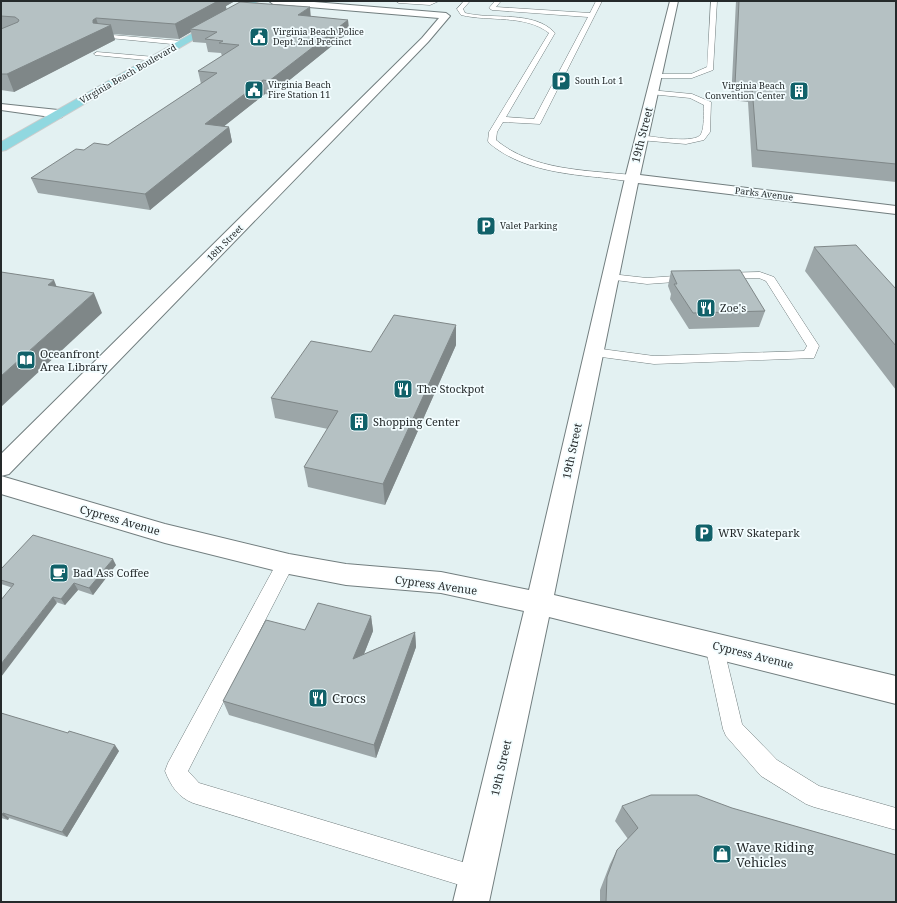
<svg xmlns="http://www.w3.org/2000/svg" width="897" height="903" font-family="'Noto Serif',serif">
<rect width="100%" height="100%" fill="#e3f1f2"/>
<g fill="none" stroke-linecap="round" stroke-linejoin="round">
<defs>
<path id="service" d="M 396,1 L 439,1 L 430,5 L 399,3 Z
M 464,1 L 470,1 L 463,9 L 465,13 C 493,20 534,10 555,33 L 506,117 L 534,119 L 588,17 L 492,10 L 489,8 L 495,1 L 501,1 L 496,7 L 590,13 L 596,1 L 602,1 L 540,124 L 503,122 L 497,132 L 496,140 C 533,171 587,170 632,175 L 635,176 L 637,178 L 635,180 C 626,182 614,179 605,178 C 565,174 521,170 489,143 L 488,141 L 489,132 L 549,33 C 525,14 489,22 461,15 L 457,9 Z
M 711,1 L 717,1 L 713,70 L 692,78 L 653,78 L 652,76 L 656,74 L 691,74 L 707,67 Z
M 101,34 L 182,41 L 185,43 L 182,45 L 99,37 L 99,35 Z
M 97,52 L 155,57 L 158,59 L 155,61 L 95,55 L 94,54 Z
M 650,90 L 692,94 L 711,102 L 710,132 L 704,140 L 686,144 L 639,140 L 638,138 L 639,136 L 642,135 C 653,137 696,144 701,134 C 705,126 703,113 704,105 L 690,98 L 650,94 Z
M 760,272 L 774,277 L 819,346 L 814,358 L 654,364 L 594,356 L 589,355 L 588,352 L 589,349 L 594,348 L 654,356 L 804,351 L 807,346 L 766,281 L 759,278 L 723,279 L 719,278 L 717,276 L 719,274 L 723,273 Z
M 611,274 L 647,278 L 689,275 L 693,276 L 695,278 L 693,280 L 689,281 L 647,284 L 607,279 L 605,277 L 607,275 Z
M 286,555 L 292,557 L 295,562 L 188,771 L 199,783 L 476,866 L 484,870 L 488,878 L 484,886 L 476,890 L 193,803 C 178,797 171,786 165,771 L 168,763 L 280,557 Z
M 714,637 L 721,639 L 723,645 L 742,724 L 777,760 L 819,786 L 896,808 L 896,830 L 814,807 L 806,804 L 761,776 L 726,736 L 723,729 L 705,645 L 707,639 Z"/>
<path id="minor" d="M 269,1 L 302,1 L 446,13 L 450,16 L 428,42 L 9,474 L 1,476 L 1,454 L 422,38 L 439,18 L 273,4 Z
M 1,104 L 58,110 L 62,111 L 64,114 L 62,117 L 58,118 L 1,110 Z"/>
<path id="tertiary" d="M 670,1 L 678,1 L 640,175 L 896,206 L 896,214 L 638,183 L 554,595 L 896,676 L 896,704 L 549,617 L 489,902 L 453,902 L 524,611 L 441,593 L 346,585 L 289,574 L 165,543 L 1,494 L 1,476 L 165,524 L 289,554 L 346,564 L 441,572 L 529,590 L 625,178 Z"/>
<path id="primary" d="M 249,1 L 259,1 L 6,150 L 1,151 L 1,142 Z"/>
</defs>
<use href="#service" stroke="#727e7f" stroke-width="1"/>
<use href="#minor" stroke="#727e7f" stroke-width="2"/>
<use href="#tertiary" stroke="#727e7f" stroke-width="2"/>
<use href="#primary" stroke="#cbcccc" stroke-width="2"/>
<use href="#service" fill="#fff" fill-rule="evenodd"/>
<use href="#minor" fill="#fff" fill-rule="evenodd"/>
<use href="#tertiary" fill="#fff" fill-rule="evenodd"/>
<use href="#primary" fill="#91d8e0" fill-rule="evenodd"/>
</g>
<path fill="#9ca6a8" d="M 1,1 L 235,1 L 226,6 L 226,9 L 348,20 L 349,32 L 271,95 L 265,94 L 224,126 L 229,127 L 232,142 L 150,210 L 38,193 L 31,178 L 84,150 L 108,145 L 201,84 L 198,71 L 222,56 L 221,53 L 208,52 L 206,43 L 193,42 L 191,32 L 179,39 L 113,34 L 115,40 L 14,92 L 1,90 Z
M 736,1 L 896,1 L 896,182 L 752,167 L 748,102 L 731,100 Z
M 814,247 L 896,289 L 896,390 L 805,271 Z
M 671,271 L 765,311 L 759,327 L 689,329 L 670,299 L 671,294 L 668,286 Z
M 456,345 L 385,505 L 308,487 L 304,467 L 328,429 L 275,418 L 271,398 L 371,352 Z
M 116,565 L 93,595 L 78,590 L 65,605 L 1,584 L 1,569 Z
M 371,616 L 373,631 L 364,654 L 415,632 L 416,647 L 376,758 L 229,715 L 223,701 L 305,630 Z
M 1,713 L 119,751 L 67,837 L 9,818 L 8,820 L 1,818 Z
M 622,806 L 896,902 L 600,902 L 600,890 L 610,864 L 617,850 L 628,839 L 615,821 Z"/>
<path fill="#7f8788" d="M 215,1 L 235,1 L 226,6 L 227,12 L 190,29 L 191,32 L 179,39 L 175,24 Z
M 310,7 L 311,19 L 298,15 Z
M 96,18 L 100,30 L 111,25 L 115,40 L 14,92 L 7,74 L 93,23 L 93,20 Z
M 348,20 L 349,32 L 271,95 L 269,81 Z
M 263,80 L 265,94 L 208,139 L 205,124 Z
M 229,127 L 232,142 L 150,210 L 145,194 Z
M 54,280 L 62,300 L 48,285 Z
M 94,293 L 102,313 L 1,407 L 1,376 Z
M 456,325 L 456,345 L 385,505 L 383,484 Z
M 113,559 L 116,565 L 93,595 L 89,588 Z
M 74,583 L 78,590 L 65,605 L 61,599 Z
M 53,597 L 57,603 L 1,677 L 1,664 Z
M 371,616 L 373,631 L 356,674 L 353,659 Z
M 415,632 L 416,647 L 376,758 L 374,745 Z
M 115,745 L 119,751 L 67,837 L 62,832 Z
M 3,813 L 9,818 L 8,820 L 2,815 Z"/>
<path fill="#b5c1c3" stroke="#7f8788" d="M 1,1 L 218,1 L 175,24 L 96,18 L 93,20 L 93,23 L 111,25 L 7,74 L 1,74 L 1,29 L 18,22 L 19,20 L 15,17 L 1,16 Z
M 739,1 L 896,1 L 896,164 L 757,150 L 752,87 L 735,85 Z
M 240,2 L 310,7 L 298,15 L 348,20 L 269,81 L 263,80 L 205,124 L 229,127 L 145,194 L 31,178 L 76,149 L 84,150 L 94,143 L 108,145 L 217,73 L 198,71 L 239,45 L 219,43 L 223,41 L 205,39 L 217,32 L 190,29 Z
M 856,245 L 896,289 L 896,346 L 814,247 Z
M 740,270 L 765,311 L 693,313 L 674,284 L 677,284 L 671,271 Z
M 1,272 L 54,280 L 48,285 L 94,293 L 1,376 Z
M 394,315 L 456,325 L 383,484 L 304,467 L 338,411 L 271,398 L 311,341 L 371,352 Z
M 33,535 L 113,559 L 89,588 L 74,583 L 61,599 L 53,597 L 1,664 L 1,600 L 14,584 L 1,580 L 1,569 Z
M 318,603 L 371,616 L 353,659 L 415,632 L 374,745 L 223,701 L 266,620 L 305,630 Z
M 1,713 L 68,733 L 69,731 L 115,745 L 62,832 L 3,813 L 2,815 L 1,815 Z
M 651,795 L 697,795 L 732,808 L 896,855 L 896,902 L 606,902 L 607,877 L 617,850 L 638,828 L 622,806 Z"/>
<defs>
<symbol id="civic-square" viewBox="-11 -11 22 22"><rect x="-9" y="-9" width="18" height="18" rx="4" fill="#116169" stroke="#f3fdff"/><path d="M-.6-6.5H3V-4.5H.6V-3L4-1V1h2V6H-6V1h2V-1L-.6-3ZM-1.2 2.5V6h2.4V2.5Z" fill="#fff"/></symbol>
<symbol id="parking-square" viewBox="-11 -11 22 22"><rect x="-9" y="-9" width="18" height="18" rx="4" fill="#116169" stroke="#f3fdff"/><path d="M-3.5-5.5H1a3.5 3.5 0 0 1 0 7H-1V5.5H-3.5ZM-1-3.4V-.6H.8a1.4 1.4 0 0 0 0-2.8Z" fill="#fff"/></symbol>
<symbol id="building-square" viewBox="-11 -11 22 22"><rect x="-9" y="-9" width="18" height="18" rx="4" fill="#116169" stroke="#f3fdff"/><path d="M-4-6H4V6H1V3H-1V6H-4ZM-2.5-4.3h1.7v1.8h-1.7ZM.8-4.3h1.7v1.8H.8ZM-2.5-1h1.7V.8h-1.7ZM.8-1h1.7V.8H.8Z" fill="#fff"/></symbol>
<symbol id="restaurant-square" viewBox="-11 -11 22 22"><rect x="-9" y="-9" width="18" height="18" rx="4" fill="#116169" stroke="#f3fdff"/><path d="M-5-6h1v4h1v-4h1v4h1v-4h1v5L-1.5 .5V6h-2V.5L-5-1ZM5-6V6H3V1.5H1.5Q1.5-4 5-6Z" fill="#fff"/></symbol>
<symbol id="library-square" viewBox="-11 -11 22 22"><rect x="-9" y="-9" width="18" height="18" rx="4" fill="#116169" stroke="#f3fdff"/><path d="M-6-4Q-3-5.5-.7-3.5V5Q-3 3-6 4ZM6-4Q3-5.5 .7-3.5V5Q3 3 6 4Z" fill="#fff"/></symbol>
<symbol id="cafe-square" viewBox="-11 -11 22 22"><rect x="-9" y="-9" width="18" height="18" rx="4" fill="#116169" stroke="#f3fdff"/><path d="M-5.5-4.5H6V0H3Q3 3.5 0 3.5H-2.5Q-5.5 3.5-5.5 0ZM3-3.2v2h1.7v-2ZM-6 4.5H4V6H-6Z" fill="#fff"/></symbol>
<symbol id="shop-square" viewBox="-11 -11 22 22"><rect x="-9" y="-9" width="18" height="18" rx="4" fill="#116169" stroke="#f3fdff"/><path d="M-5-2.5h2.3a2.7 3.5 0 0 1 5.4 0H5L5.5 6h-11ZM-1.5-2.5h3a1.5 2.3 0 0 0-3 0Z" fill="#fff"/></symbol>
</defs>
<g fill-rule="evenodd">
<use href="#civic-square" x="248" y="26" width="22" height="22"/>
<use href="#parking-square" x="550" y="70" width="22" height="22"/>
<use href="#civic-square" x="243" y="79" width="22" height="22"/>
<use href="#building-square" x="788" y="80" width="22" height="22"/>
<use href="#parking-square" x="475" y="215" width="22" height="22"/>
<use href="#restaurant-square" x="695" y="297" width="22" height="22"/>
<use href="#library-square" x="15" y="349" width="22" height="22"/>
<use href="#restaurant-square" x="392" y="378" width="22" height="22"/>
<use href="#building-square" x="348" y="411" width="22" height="22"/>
<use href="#parking-square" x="693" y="522" width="22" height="22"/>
<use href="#cafe-square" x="48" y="562" width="22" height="22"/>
<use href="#restaurant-square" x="307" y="687" width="22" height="22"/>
<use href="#shop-square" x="711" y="843" width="22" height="22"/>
</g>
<g text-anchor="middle" stroke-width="3.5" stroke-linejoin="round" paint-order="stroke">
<g font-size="9" fill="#252a2b" stroke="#f3fdff" text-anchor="start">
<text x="273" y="35">Virginia Beach Police<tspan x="273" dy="10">Dept. 2nd Precinct</tspan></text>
<text x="575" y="84">South Lot 1</text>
<text x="268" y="88">Virginia Beach<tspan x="268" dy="10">Fire Station 11</tspan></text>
<text x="785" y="89" text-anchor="end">Virginia Beach<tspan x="785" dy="10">Convention Center</tspan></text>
<text x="500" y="229">Valet Parking</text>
</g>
<g font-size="9" fill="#252a2b" stroke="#f3fdff">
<text transform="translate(128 74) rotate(-30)" y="3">Virginia Beach Boulevard</text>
<text transform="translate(764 194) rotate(7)" y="3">Parks Avenue</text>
<text transform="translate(225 243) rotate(-45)" y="3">18th Street</text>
</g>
<g font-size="11" fill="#252a2b" stroke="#f3fdff">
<text transform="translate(642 135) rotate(-76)" y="4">19th Street</text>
<text transform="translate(572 451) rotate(-78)" y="4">19th Street</text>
<text transform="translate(120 520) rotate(16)" y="4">Cypress Avenue</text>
<text transform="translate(436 585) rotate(8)" y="4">Cypress Avenue</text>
<text transform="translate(753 655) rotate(14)" y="4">Cypress Avenue</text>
<text transform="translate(501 768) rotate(-77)" y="4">19th Street</text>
</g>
<g font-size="11" fill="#252a2b" stroke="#f3fdff" text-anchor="start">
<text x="720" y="312">Zoe's</text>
<text x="40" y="358">Oceanfront<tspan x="40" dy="13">Area Library</tspan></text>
<text x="417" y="393">The Stockpot</text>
<text x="373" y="426">Shopping Center</text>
<text x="718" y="537">WRV Skatepark</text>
<text x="73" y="577">Bad Ass Coffee</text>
</g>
<g font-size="13" fill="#252a2b" stroke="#f3fdff" text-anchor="start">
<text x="332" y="703">Crocs</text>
<text x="736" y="852">Wave Riding<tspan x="736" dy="15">Vehicles</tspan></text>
</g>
</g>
<rect width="897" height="903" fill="none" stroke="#252a2b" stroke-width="4"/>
</svg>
